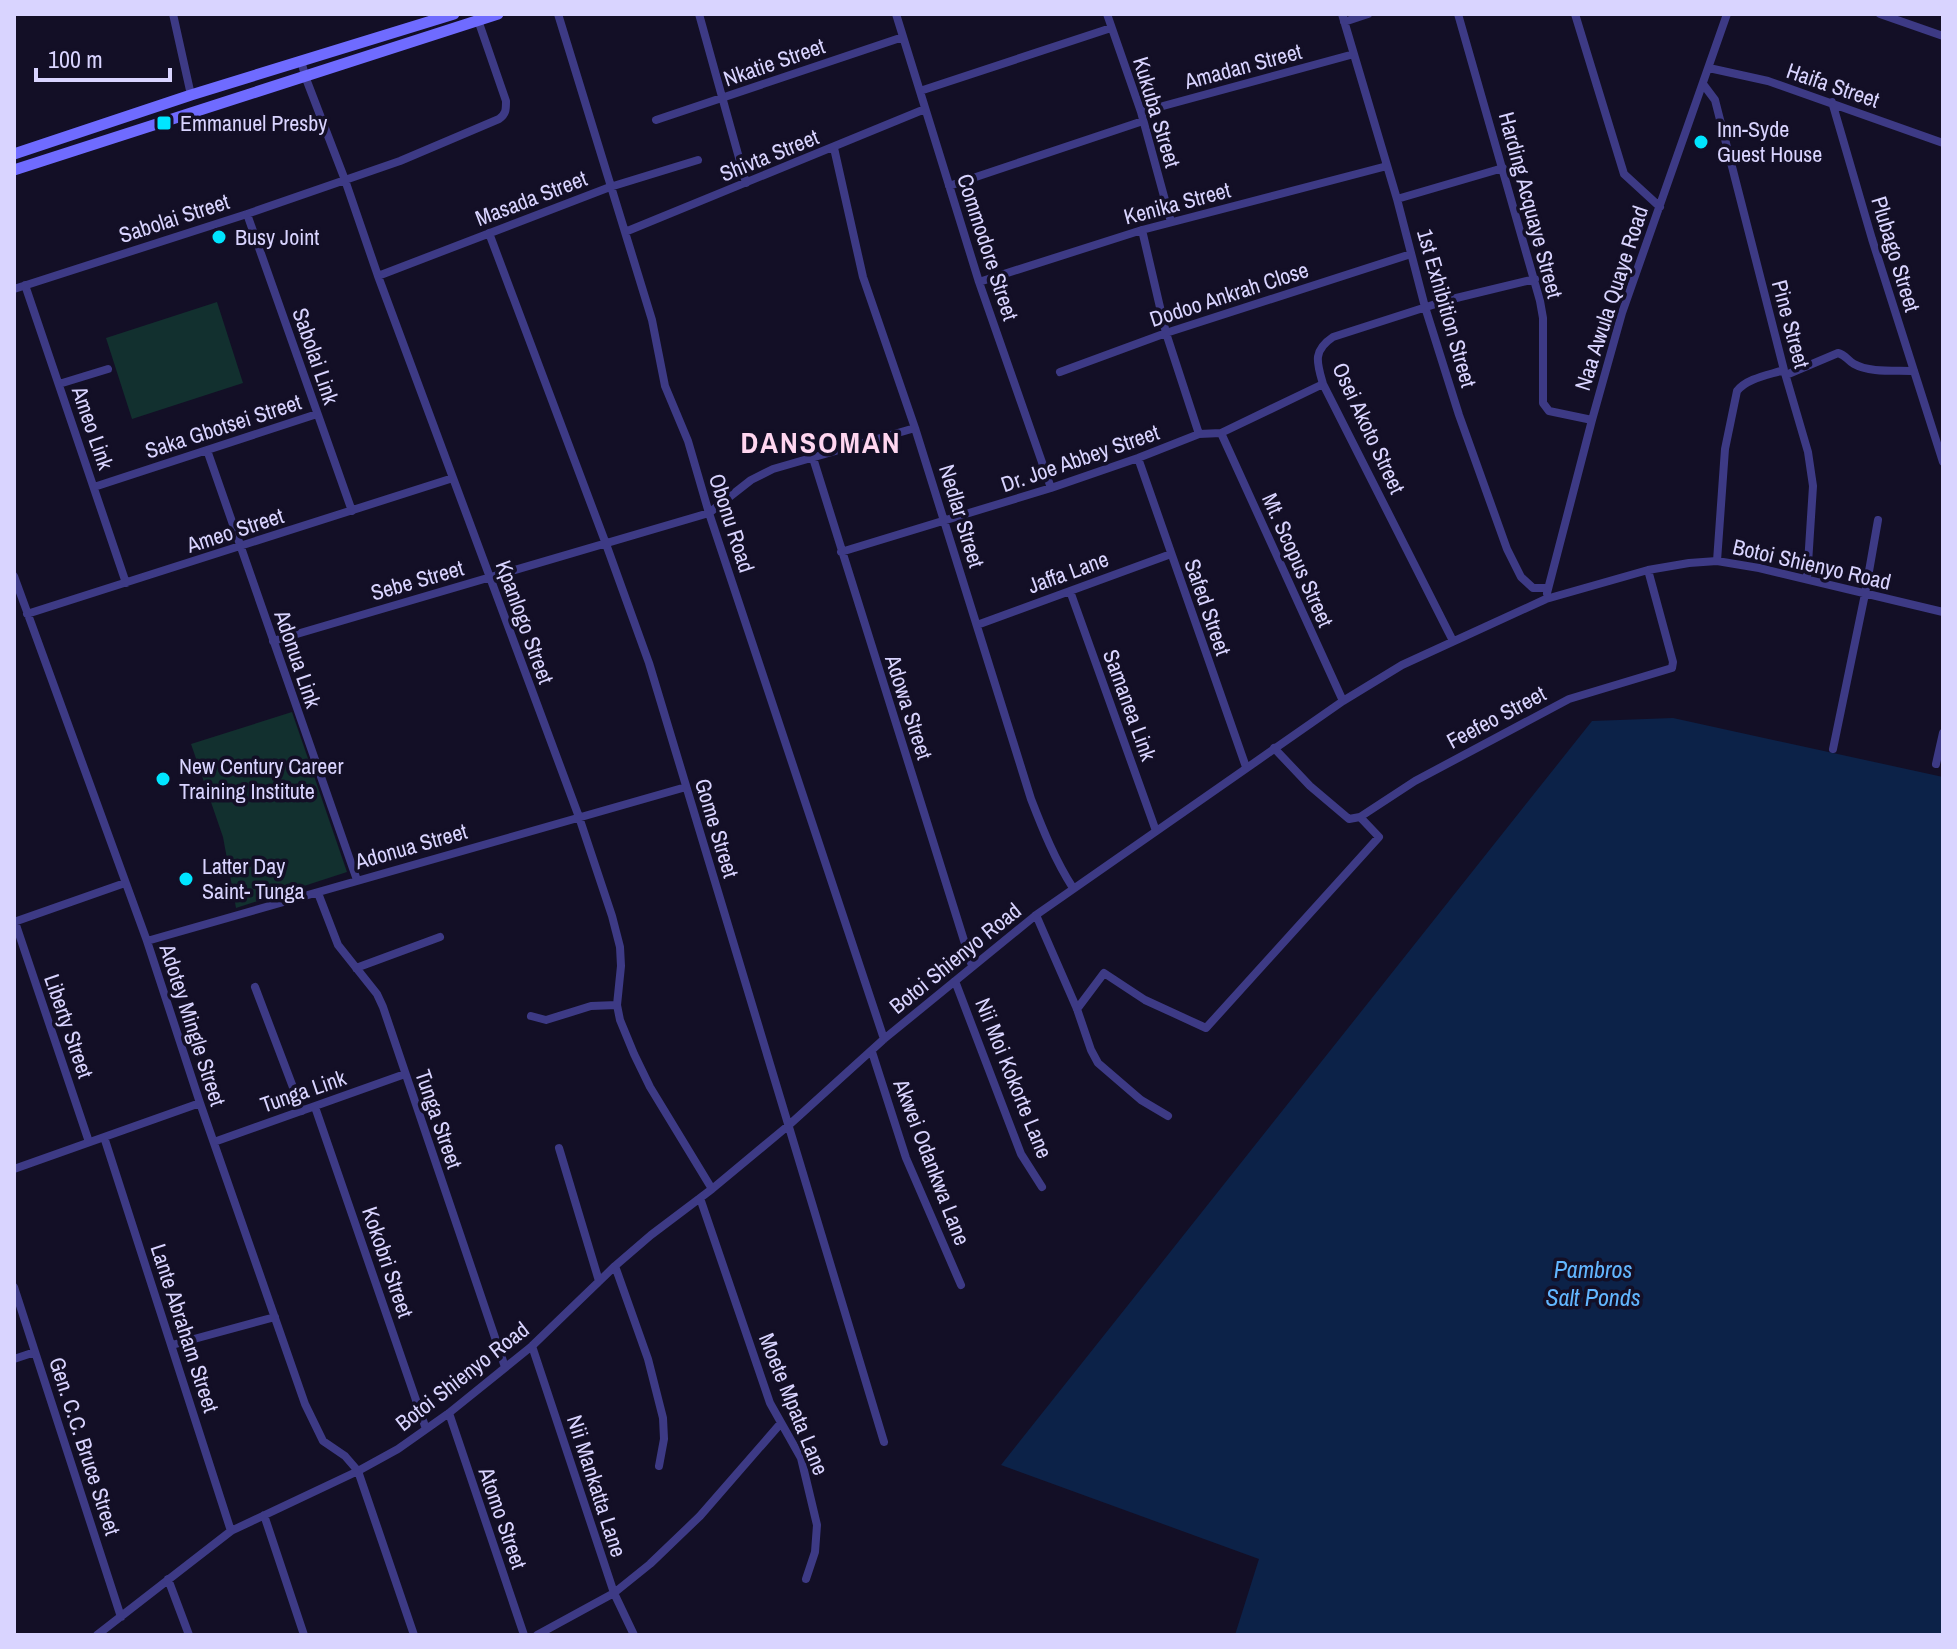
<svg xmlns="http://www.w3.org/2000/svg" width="1957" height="1649" font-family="'Archivo Narrow',sans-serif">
<rect width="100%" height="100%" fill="#130f26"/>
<path fill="#12302f" d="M 217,302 L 243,383 L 132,419 L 106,338 Z
M 292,712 L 347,872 L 236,908 L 223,837 L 191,744 Z"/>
<path fill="#0c2248" d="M 1673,718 L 1943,777 L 1943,1635 L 1235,1635 L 1259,1559 L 1001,1465 L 1592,721 Z"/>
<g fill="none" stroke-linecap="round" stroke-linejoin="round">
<path stroke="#3d3a85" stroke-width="8" d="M 173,14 L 191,95
M 558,14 L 652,320 L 665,386 L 688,441 L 709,513 L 884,1039
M 699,14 L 746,183
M 896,14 L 979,282 L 1051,488
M 1107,14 L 1141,112 L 1171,222
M 1342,14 L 1397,199 L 1425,307 L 1459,415 L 1507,549 L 1521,577 L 1533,588 L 1548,588
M 1458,14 L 1540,301 L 1543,318 L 1543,403 L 1549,411 L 1592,420
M 1575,14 L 1624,174 L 1660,207
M 1880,14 L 1943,36
M 1344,22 L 1368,14
M 301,60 L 305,76 L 345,180 L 378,276 L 579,817 L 612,916 L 620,947 L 621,966 L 617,1005 L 620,1020 L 634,1054 L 650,1087 L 712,1189
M 1709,68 L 1768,81 L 1943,143
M 1703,84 L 1715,100 L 1784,370 L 1808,452 L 1813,486 L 1807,579
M 920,91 L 1111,28
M 1832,102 L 1872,239 L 1943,462
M 1141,112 L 1354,54
M 656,120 L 903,37
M 834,148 L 863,277 L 915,428 L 1031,799 C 1043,830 1055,860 1073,888
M 949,186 L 1143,121
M 1397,199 L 1503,168
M 247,214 L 352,511
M 1142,230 L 1166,333 L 1199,434
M 625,232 L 925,109
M 489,233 L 606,544 L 649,663 L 884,1442
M 378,276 L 610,187 L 698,160
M 979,282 L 1142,230 L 1387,166
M 25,285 L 126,583
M 14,289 L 247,214 L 400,161 L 499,119 C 506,114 506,110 506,101 L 478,20
M 1060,372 L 1166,333 L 1411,254
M 1786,375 L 1838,353 C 1846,355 1847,360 1854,364 C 1870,373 1896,370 1914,371
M 59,384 L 108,369
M 1221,433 L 1343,701
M 207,450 L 357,880
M 813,458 L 972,966
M 1138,458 L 1246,767
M 94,487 L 317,414
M 841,552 L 1051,488 L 1138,458 L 1199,434 L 1221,433 L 1323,384
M 1717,561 L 1725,449 L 1737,391 C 1747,378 1769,375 1784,370
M 14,576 L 147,941 L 200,1103 L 305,1404 L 323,1441 L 345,1456 L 358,1471 L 414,1635
M 1070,591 L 1156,831
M 1547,593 L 1592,420 L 1622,313 L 1727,14
M 27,614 L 453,478
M 977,625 L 1171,554
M 273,641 L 709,513 L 751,480 L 773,469 L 915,428
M 1453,641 L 1323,384 C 1317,363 1312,351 1333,337 L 1448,300 L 1535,279
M 1274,748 L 1310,786 L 1349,819 L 1360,817 L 1415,781 L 1569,699 L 1672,668 L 1673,662 L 1648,570
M 1833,749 L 1865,594 L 1878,520
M 1936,764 L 1943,733
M 318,893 L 338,945 L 377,994 L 383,1007 L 505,1367
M 1036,915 L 1077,1009 L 1091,1050 L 1098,1063 L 1141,1100 L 1168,1116
M 14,922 L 125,883
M 15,922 L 89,1142
M 147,941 L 686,787
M 356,968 L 440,937
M 955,981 L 1021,1154 L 1042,1187
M 255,987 L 302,1111
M 1077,1009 L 1104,973 L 1145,1000 L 1206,1028 L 1379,837 L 1360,817
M 531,1016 L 546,1020 L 591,1006 L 617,1005
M 872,1052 L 906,1158 L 961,1285
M 315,1107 L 426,1429
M 104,1137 L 231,1531
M 214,1142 L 405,1074
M 559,1148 L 599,1281
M 14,1169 L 200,1103
M 700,1198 L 770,1403 L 801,1458 L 817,1525 L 815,1552 L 806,1579
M 615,1266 L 648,1359 L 663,1418 L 664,1439 L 659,1466
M 14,1287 L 121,1617
M 172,1345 L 275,1317
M 532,1346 L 614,1593 L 634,1635
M 14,1359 L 35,1352
M 449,1413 L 524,1635
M 264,1515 L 304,1635
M 168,1579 L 189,1635
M 97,1635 L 231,1531 L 358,1471 L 398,1449 L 449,1413 L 532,1346 L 615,1266 L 651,1235 L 712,1189 L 789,1125 L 884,1039 L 1036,915 L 1343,701 L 1402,665 L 1546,599 L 1648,570 L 1689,563 L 1717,561 L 1759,568 L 1943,612
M 537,1635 L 614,1593 L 650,1564 L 700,1516 L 781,1423"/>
<path stroke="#6f6bff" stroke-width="11" d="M 14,154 L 191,95 L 454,14
M 14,170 L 498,14"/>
</g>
<g fill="#00e5ff" stroke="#130f26" stroke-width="3">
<rect x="156" y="115" width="16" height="16" rx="4"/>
<circle cx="1701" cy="142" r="8"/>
<circle cx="219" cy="237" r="8"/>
<circle cx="163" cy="779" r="8"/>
<circle cx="186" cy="879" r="8"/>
</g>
<g text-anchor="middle" stroke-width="7" stroke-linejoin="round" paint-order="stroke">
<g font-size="22" fill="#d9d4ff" stroke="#130f26">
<text transform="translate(774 62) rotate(-19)" y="8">Nkatie Street</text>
<text transform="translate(1243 66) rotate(-15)" y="8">Amadan Street</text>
<text transform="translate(1833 85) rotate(19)" y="8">Haifa Street</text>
<text transform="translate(1157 112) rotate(73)" y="8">Kukuba Street</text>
<text transform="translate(769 155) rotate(-22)" y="8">Shivta Street</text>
<text transform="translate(531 198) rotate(-21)" y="8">Masada Street</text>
<text transform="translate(1177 203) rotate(-15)" y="8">Kenika Street</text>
<text transform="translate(1531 205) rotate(75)" y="8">Harding Acquaye Street</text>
<text transform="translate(174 218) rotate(-18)" y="8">Sabolai Street</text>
<text transform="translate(988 247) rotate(72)" y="8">Commodore Street</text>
<text transform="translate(1896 254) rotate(73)" y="8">Plubago Street</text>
<text transform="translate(1229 294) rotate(-18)" y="8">Dodoo Ankrah Close</text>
<text transform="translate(1611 298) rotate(-72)" y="8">Naa Awula Quaye Road</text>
<text transform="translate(1447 308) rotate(74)" y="8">1st Exhibition Street</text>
<text transform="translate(1791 324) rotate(75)" y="8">Pine Street</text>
<text transform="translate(316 356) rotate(71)" y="8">Sabolai Link</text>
<text transform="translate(223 426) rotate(-18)" y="8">Saka Gbotsei Street</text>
<text transform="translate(93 428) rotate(71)" y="8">Ameo Link</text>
<text transform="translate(1369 428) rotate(65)" y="8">Osei Akoto Street</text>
<text transform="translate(1080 458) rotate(-19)" y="8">Dr. Joe Abbey Street</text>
<text transform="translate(962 516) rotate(73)" y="8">Nedlar Street</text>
<text transform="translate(732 523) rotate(72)" y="8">Obonu Road</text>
<text transform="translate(235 530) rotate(-18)" y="8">Ameo Street</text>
<text transform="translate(1298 560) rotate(66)" y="8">Mt. Scopus Street</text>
<text transform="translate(1812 564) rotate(13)" y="8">Botoi Shienyo Road</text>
<text transform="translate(1068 572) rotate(-20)" y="8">Jaffa Lane</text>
<text transform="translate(417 580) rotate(-16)" y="8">Sebe Street</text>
<text transform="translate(1208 607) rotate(71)" y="8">Safed Street</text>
<text transform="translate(525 622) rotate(70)" y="8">Kpanlogo Street</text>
<text transform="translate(298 659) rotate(71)" y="8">Adonua Link</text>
<text transform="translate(1130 705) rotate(70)" y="8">Samanea Link</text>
<text transform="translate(909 707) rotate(72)" y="8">Adowa Street</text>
<text transform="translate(1496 717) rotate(-28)" y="8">Feefeo Street</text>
<text transform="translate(717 828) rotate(73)" y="8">Gome Street</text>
<text transform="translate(411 846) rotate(-16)" y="8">Adonua Street</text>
<text transform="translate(955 958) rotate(-39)" y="8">Botoi Shienyo Road</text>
<text transform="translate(193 1025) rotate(72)" y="8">Adotey Mingle Street</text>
<text transform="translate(69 1026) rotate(71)" y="8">Liberty Street</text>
<text transform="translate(1014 1078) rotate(68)" y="8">Nii Moi Kokorte Lane</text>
<text transform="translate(303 1091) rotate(-19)" y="8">Tunga Link</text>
<text transform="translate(439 1119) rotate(71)" y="8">Tunga Street</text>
<text transform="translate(932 1162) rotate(69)" y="8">Akwei Odankwa Lane</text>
<text transform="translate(388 1262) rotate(71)" y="8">Kokobri Street</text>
<text transform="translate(185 1328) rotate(72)" y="8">Lante Abraham Street</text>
<text transform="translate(462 1376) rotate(-38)" y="8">Botoi Shienyo Road</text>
<text transform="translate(794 1404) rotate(68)" y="8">Moete Mpata Lane</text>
<text transform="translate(85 1446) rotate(72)" y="8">Gen. C.C. Bruce Street</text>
<text transform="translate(597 1486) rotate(72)" y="8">Nii Mankatta Lane</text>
<text transform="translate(503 1518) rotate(71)" y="8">Atomo Street</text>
</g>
<g font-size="22" fill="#d9d4ff" stroke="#130f26" text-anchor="start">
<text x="180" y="131">Emmanuel Presby</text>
<text x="1717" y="137">Inn-Syde<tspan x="1717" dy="25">Guest House</tspan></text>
<text x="235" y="245">Busy Joint</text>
<text x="179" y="774">New Century Career<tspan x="179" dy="25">Training Institute</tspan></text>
<text x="202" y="874">Latter Day<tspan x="202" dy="25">Saint- Tunga</tspan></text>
</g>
<g font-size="24" font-style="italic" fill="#62b6ff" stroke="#130f26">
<text x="1593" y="1278">Pambros<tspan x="1593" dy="28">Salt Ponds</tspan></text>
</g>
<g font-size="30" font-weight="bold" letter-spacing="2" fill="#ffd6f0" stroke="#130f26">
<text x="821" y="453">DANSOMAN</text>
</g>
</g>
<rect width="1957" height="1649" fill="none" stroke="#d9d4ff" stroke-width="32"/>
<path d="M36 68v12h134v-12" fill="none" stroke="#d9d4ff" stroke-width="4"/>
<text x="48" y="68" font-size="24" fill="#d9d4ff" stroke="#130f26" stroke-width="6" paint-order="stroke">100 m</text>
</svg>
